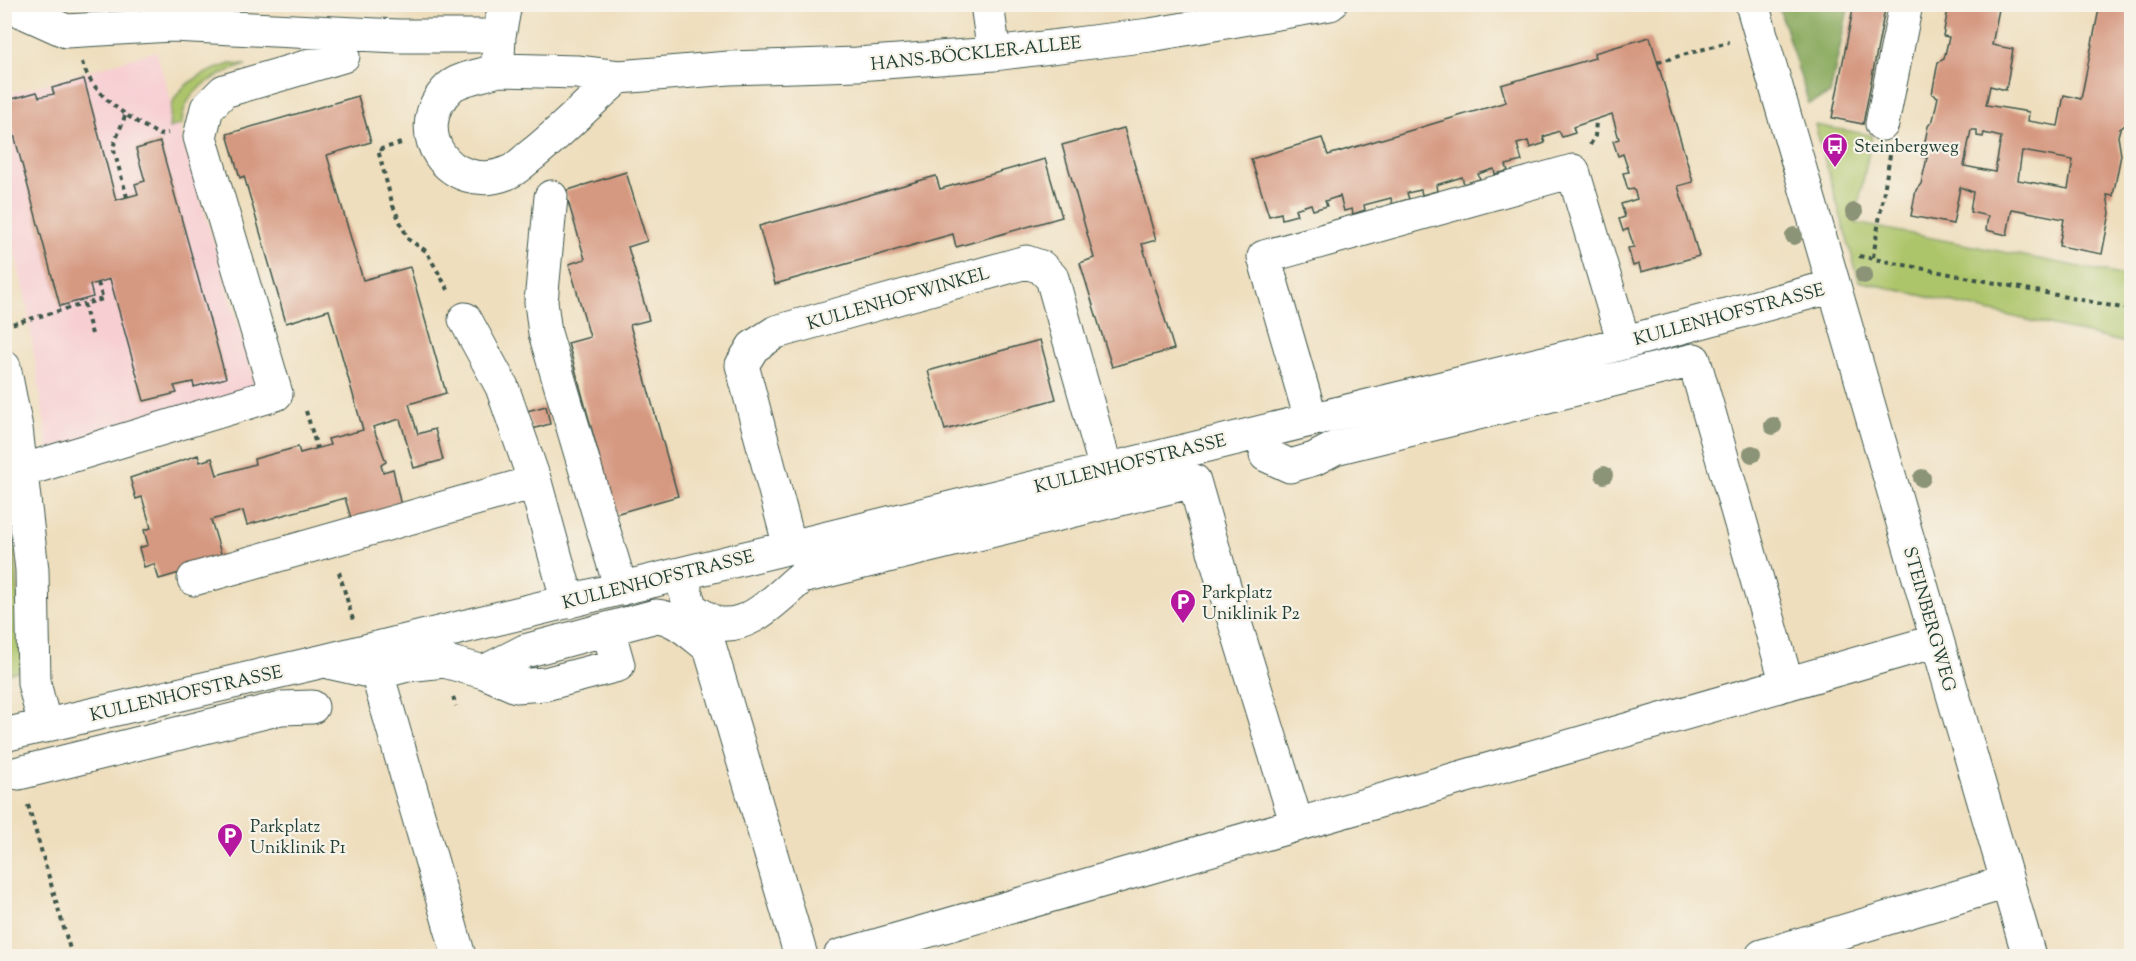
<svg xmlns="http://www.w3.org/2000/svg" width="2136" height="961" font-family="'Sorts Mill Goudy',serif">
<rect width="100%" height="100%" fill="#f7f3e8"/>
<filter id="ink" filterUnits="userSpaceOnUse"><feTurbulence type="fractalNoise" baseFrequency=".0167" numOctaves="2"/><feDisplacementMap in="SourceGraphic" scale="12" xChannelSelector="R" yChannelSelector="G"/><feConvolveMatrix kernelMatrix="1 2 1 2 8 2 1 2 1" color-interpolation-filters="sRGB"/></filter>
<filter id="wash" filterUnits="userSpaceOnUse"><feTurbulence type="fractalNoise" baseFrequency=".008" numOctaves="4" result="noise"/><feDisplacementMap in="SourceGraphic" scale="24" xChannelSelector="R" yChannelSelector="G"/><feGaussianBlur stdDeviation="1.35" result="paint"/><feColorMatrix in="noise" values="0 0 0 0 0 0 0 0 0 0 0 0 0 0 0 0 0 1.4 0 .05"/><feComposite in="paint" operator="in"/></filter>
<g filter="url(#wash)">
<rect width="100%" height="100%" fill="#eedebd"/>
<path fill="#f7cfd3" d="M 156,51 L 259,393 L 50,459 L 25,296 L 5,209 L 4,96 Z"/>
<path fill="#adc56b" stroke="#668150" stroke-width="1.5" d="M 230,64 L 246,65 C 218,74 182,89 182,124 L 169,128 C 170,120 170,110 172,104 C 181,81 209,71 230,64 Z
M 1815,125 L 1872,135 L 1855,223 L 2131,277 L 2131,344 L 1859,281 Z
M 4,412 L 24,670 L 10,673 L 4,652 Z"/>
<path fill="#8aaa5f" stroke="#54744a" stroke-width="1.5" d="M 1778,5 L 1849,5 L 1830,94 L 1809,104 Z"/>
<g id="blocks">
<path fill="#d59880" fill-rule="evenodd" d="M 1854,4 L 1886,4 L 1863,124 L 1832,118 Z
M 1949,4 L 2000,4 L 1992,45 L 2013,49 L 2006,90 L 1990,86 L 1986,105 L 2029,112 L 2028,121 L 2058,126 L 2064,95 L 2081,99 L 2100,4 L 2132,4 L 2132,109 L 2129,122 L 2120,129 L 2118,136 L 2121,155 L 2113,196 L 2107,195 L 2110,213 L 2102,254 L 2059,246 L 2064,219 L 2012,209 L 2007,235 L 1986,230 L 1988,216 L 1970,212 L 1973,192 L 1960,187 L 1953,224 L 1911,216 L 1916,190 L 1921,184 L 1927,158 L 1922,157 L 1928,126 L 1933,120 L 1938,97 L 1932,94 L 1938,62 L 1944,59 L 1949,37 L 1943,36 ZM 1971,130 L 1977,130 L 1977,136 L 1983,137 L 1984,133 L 2001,137 L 1995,172 L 1964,166 ZM 2022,151 L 2073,160 L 2068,189 L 2018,180 Z
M 1650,37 L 1693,182 L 1678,186 L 1699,256 L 1641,272 L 1639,264 L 1633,266 L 1628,248 L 1634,247 L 1628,229 L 1623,231 L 1619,219 L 1625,217 L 1621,204 L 1637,199 L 1634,189 L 1628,190 L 1623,173 L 1629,172 L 1623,154 L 1618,156 L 1613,141 L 1619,139 L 1612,114 L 1573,127 L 1575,133 L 1562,137 L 1559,131 L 1543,137 L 1545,143 L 1530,148 L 1528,141 L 1517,144 L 1522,161 L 1506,165 L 1508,171 L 1495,174 L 1494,169 L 1487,171 L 1478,174 L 1480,179 L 1464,184 L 1462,177 L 1436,185 L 1437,191 L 1422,195 L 1421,190 L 1407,193 L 1409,199 L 1392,204 L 1391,198 L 1364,205 L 1365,210 L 1353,214 L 1352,209 L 1344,211 L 1340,196 L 1325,201 L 1327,206 L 1313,210 L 1311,204 L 1295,209 L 1297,215 L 1282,219 L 1281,213 L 1269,216 L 1251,159 L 1322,138 L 1328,155 L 1506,102 L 1501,85 L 1595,58 L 1594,53 Z
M 84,79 L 116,200 L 138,194 L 135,184 L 145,181 L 136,149 L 160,142 L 226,378 L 194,387 L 193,382 L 174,386 L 177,393 L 144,401 L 110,279 L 90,285 L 93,297 L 60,306 L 5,101 L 37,92 L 39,97 L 54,94 L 52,88 Z
M 358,96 L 371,142 L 327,155 L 363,280 L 410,267 L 446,393 L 409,404 L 418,434 L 435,429 L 443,460 L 414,468 L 400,419 L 373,427 L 386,462 L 381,465 L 383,472 L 393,469 L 402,511 L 353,525 L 345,498 L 247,525 L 243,511 L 211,520 L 223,560 L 159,579 L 154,564 L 144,567 L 139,548 L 148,545 L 144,530 L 151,528 L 142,497 L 136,499 L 130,478 L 198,455 L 200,462 L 212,458 L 217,475 L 255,464 L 254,459 L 298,447 L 300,453 L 330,445 L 328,439 L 363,430 L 329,310 L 286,323 L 244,176 L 240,178 L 227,134 Z
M 1124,128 L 1156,240 L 1142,244 L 1174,349 L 1112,367 L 1080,263 L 1094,258 L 1062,145 Z
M 1045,159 L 1062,217 L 956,247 L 953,234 L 775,284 L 759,226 L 936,176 L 940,189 Z
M 626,172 L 647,241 L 628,247 L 649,320 L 630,325 L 678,496 L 615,514 L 568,343 L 590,337 L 569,264 L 585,259 L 565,191 Z
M 1040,340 L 1056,399 L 945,430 L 928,371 Z
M 546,406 L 550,424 L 532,429 L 527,411 Z"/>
</g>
</g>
<g filter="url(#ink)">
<use href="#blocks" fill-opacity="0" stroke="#3e5549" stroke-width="1.5"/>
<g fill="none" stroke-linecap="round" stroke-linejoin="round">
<defs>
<path id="minor" d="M 6,4 L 66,31 L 172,25 L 398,36 L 499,36
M 987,4 L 994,54
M 1752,4 L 2029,956
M 498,59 L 499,36 L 505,4
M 498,70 L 577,72 L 619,77 C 589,102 563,130 533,154 C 525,160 516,170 507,173 C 450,196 404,130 450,87 C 460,78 485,75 498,70 Z
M 619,77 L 729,68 L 857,64 L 994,54 L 1150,35 L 1330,4
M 1882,124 L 1906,4
M 551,197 L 541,302 L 545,333 L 621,589
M 465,319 L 502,387 L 535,482 L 568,602
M 4,367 L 16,428 L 32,570 L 34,683 L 45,726
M 1311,419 L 1264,257 L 1573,171 L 1624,343
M 1266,455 L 1290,466 L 1314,459 L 1335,448 L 1694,360 L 1787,684
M 21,471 L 276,394 L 200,137 L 207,108 L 224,91 L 343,56
M 790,547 L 742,365 L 753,347 L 776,332 L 1026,262 L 1041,267 L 1052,278 L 1106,469
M 194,579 L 535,482
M 684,587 L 691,609 C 699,613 708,620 716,623 C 750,631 779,595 802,577 L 1194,481 L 1228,600 L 1297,825
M 332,663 L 377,673 L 407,665 L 444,661 L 484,672 L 516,686 L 545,684 L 618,665 L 608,629
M 484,672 L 525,651 L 656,616 C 676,617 694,636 710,648 L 801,956
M 377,673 L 459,956
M 4,735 L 324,661 L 1589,352 L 1834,286
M 19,773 L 281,708 L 312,707
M 840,956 L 1936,641
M 1762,956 L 2007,882"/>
</defs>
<use href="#minor" stroke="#3e5549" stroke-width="35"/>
<path stroke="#3e5549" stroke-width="4" stroke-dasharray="4.5 4.5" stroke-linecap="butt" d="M 82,62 C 92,96 130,119 160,135 L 168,133
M 1658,62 L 1729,42
M 125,116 L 113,147 L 127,197
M 401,143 L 378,150 L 393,206 L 408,239 L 426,251 L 450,293
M 1590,145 L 1595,136 L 1596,120
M 1859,256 L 2132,310
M 1873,257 L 1890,155
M 2128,310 L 2132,293
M 4,326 L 84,304
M 92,334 L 84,304 L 103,299 L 98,283
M 306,411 L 317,448
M 339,572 L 353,620
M 453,697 L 456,706
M 28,805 L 72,956"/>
<use href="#minor" stroke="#fff" stroke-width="33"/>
</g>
<g fill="#8c9478">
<circle cx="1854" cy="212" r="9"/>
<circle cx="1794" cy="236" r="9"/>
<circle cx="1864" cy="275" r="9"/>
<circle cx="1773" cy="426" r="9"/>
<circle cx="1752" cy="454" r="9"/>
<circle cx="1604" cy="475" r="9"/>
<circle cx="1922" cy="478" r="9"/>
</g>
</g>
<defs>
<symbol id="bus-pin" viewBox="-11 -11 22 30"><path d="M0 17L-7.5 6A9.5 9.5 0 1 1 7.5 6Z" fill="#b5179e" stroke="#f7f3e8"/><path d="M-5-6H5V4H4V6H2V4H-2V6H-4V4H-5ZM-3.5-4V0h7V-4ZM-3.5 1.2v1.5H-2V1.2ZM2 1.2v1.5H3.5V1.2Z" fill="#fff"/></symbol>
<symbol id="parking-pin" viewBox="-11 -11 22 30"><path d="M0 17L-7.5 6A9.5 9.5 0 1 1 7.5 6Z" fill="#b5179e" stroke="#f7f3e8"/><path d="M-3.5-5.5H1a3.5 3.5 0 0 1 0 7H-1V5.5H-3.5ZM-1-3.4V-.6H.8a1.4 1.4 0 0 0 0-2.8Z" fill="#fff"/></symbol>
</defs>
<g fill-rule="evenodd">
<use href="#bus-pin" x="1820" y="131" width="30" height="40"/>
<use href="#parking-pin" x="1168" y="587" width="30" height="40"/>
<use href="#parking-pin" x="215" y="821" width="30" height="40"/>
</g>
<g text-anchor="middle" stroke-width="4.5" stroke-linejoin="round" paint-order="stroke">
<g font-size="18" fill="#1f3d34" stroke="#f7f3e8">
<text transform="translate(976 53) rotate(-6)" y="6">HANS-BÖCKLER-ALLEE</text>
<text transform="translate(898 298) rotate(-16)" y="6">KULLENHOFWINKEL</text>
<text transform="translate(1729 314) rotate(-15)" y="6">KULLENHOFSTRASSE</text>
<text transform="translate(1130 463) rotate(-14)" y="6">KULLENHOFSTRASSE</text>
<text transform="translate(658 579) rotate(-14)" y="6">KULLENHOFSTRASSE</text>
<text transform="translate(1930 619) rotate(74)" y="6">STEINBERGWEG</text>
<text transform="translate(186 693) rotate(-13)" y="6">KULLENHOFSTRASSE</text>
</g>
<g font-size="18" fill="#1f3d34" stroke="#f7f3e8" text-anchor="start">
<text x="1854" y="152">Steinbergweg</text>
<text x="1202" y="598">Parkplatz<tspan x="1202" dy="21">Uniklinik P2</tspan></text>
<text x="250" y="832">Parkplatz<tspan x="250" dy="21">Uniklinik P1</tspan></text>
</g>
</g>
<rect width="2136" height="961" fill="none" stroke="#f7f3e8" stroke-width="24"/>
</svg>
